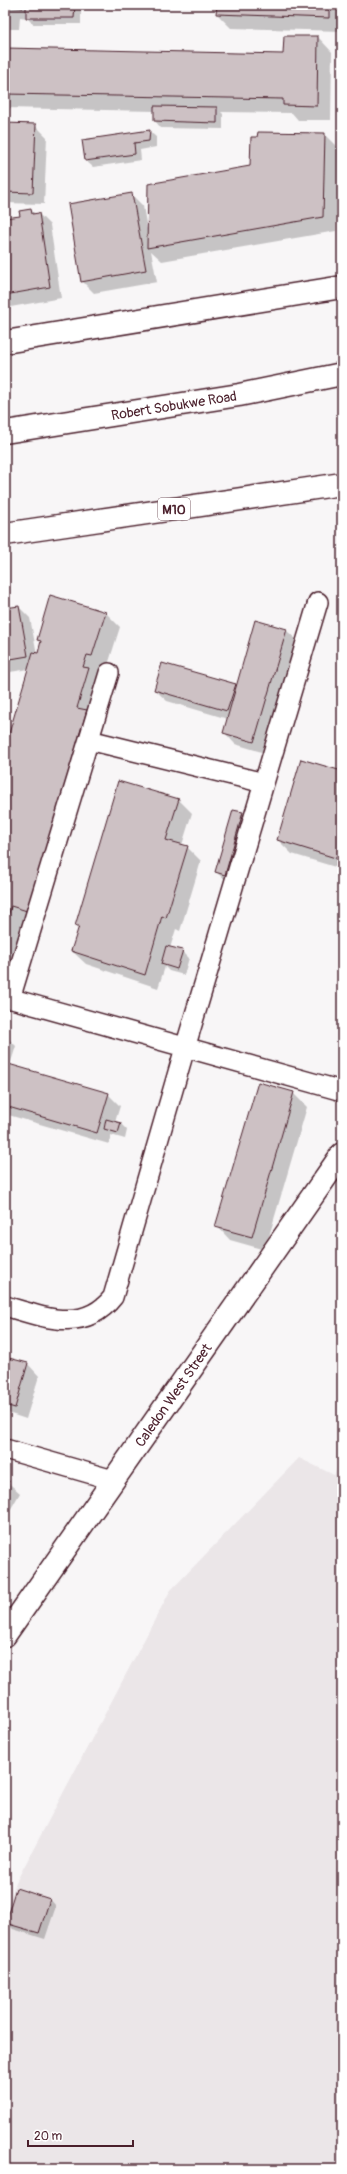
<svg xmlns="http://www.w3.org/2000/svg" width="347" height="2174" font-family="Pangolin,sans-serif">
<rect width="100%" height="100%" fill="#f8f6f7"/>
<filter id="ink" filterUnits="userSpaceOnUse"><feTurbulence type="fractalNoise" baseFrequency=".025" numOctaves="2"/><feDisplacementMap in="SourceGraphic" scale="8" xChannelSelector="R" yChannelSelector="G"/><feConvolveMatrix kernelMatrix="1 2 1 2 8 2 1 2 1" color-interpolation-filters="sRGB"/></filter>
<g filter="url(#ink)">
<path fill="#ebe6e8" d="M 299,1458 L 334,1475 L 342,1458 L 342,2169 L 5,2169 L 5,1912 L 16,1882 L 170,1591 Z"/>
<path fill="#0003" d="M 5,5 L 81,5 L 81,24 L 33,24 L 27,18 L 20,17 L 19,29 L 5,29 Z
M 218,5 L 342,5 L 342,31 L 231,28 L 217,14 Z
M 318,37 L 332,52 L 331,120 L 298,120 L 292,113 L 221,112 L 223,114 L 223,129 L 161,128 L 155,121 L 155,111 L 5,108 L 5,49 L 284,55 Z
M 5,124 L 35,125 L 47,137 L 44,204 L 5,203 Z
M 149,131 L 156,137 L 156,147 L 140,150 L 141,160 L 93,167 L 86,161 Z
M 324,134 L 338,148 L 336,231 L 162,261 L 151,251 L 157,282 L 94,293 L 82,281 L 132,195 L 143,206 L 147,229 L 251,167 Z
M 31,210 L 35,214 L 39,214 L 50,225 L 61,298 L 5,308 L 5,219 L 21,217 Z
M 19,607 L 30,618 L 37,654 L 39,654 L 42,643 L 38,640 L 105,612 L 120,627 L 5,991 L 5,751 L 29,669 L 10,672 L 5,667 L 5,609 Z
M 286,630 L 298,641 L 265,753 L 235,744 L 224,732 L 228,719 L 167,701 L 155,690 L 235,684 L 237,686 Z
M 342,772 L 342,869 L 292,854 L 278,840 Z
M 178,799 L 192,813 L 182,845 L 187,847 L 201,861 L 180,931 L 176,929 L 170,948 L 182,951 L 189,958 L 184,975 L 169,971 L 165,967 L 158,988 L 86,964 L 72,951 L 79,928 L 76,925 Z
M 242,813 L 249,820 L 232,881 L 223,878 L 216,872 Z
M 5,1035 L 16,1046 L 10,1065 L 108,1094 L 120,1106 L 115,1122 L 121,1124 L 127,1130 L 125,1139 L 111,1135 L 109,1144 L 5,1114 Z
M 293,1093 L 307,1107 L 265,1250 L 230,1240 L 217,1226 Z
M 5,1358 L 28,1364 L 39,1376 L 26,1419 L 5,1412 Z
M 5,1480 L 20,1493 L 5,1519 Z
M 50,1899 L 56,1906 L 45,1939 L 13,1929 L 6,1922 Z"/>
<path fill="#cdc1c4" stroke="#4a1f2b" d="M 5,5 L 23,5 L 23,8 L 9,6 L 8,18 L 5,18 Z
M 26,5 L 75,5 L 74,18 L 26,18 Z
M 217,5 L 329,5 L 329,18 L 216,14 Z
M 284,36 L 318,36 L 317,106 L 283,105 L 283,99 L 5,94 L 5,48 L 283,54 Z
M 154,106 L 217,107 L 217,123 L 154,121 Z
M 5,123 L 36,124 L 33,193 L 5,192 Z
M 150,130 L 149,141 L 134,143 L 135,154 L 85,161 L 82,140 Z
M 258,132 L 325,133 L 323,217 L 147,248 L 148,184 L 250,166 L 251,137 L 257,137 Z
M 132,193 L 146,270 L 81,282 L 68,204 Z
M 31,209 L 32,214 L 39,213 L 50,287 L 5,295 L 5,218 L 20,216 L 19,211 Z
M 50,595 L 106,612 L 92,656 L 87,655 L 83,667 L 89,668 L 77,708 L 87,710 L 27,911 L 11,906 L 5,928 L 5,747 L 33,652 L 38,653 L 41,641 L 37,640 Z
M 19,606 L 28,656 L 5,660 L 5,608 Z
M 255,620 L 287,629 L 254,742 L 223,733 Z
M 162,663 L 236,684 L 227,711 L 154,690 Z
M 301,759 L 342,771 L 342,860 L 277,840 Z
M 118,781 L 179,799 L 166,840 L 188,846 L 166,918 L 162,916 L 145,975 L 71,951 L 79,926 L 75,926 Z
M 233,810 L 243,812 L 225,875 L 215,872 Z
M 166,946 L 183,950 L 177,969 L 161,964 Z
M 5,1063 L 109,1093 L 97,1133 L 5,1106 Z
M 258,1082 L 294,1092 L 252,1237 L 215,1227 Z
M 106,1119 L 121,1123 L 118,1133 L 104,1129 Z
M 5,1357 L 28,1363 L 15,1408 L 5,1405 Z
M 5,1479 L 9,1481 L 5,1490 Z
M 16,1888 L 50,1899 L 39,1933 L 5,1923 Z"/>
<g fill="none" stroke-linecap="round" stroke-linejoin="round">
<defs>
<path id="lane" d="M 89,740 L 264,783
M 5,997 L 342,1091
M 10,999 L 109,673
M 5,1306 C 43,1317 84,1334 113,1297 L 185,1048 L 318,602
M 5,1449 L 113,1480"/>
<g id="street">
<path d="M 5,342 L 342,287"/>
<path id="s1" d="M 5,1635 L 342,1154"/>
</g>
<g id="primary">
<path id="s2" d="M 5,432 L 239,395 L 342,374"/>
<path d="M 5,534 L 342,484"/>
</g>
</defs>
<use href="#lane" stroke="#4a1f2b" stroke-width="22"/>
<use href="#street" stroke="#4a1f2b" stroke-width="25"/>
<use href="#primary" stroke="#4a1f2b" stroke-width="25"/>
<use href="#lane" stroke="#fff" stroke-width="19"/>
<use href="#street" stroke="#fff" stroke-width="22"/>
<use href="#primary" stroke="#fff" stroke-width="22"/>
</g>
</g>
<g text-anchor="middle" stroke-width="4" stroke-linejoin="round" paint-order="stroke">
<rect fill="#fff" stroke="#80626b" stroke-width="1" x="158" y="498" width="32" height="22" rx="3"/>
<g font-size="13" font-weight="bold" fill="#4a1f2b">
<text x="174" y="514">M10</text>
</g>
<g font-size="14" fill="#4a1f2b" stroke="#fff">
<text dy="5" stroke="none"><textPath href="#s2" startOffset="171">Robert Sobukwe Road</textPath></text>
<text dy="5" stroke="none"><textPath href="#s1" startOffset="293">Caledon West Street</textPath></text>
</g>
</g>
<rect width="347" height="2174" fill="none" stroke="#fff" stroke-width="20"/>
<rect x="10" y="10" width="327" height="2154" fill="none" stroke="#4a1f2b" stroke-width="1.5" filter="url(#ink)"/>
<path d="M28 2140v6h105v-6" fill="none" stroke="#4a1f2b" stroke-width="2"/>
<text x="34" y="2140" font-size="12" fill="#4a1f2b" stroke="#ffffff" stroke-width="3" paint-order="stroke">20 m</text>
</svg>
